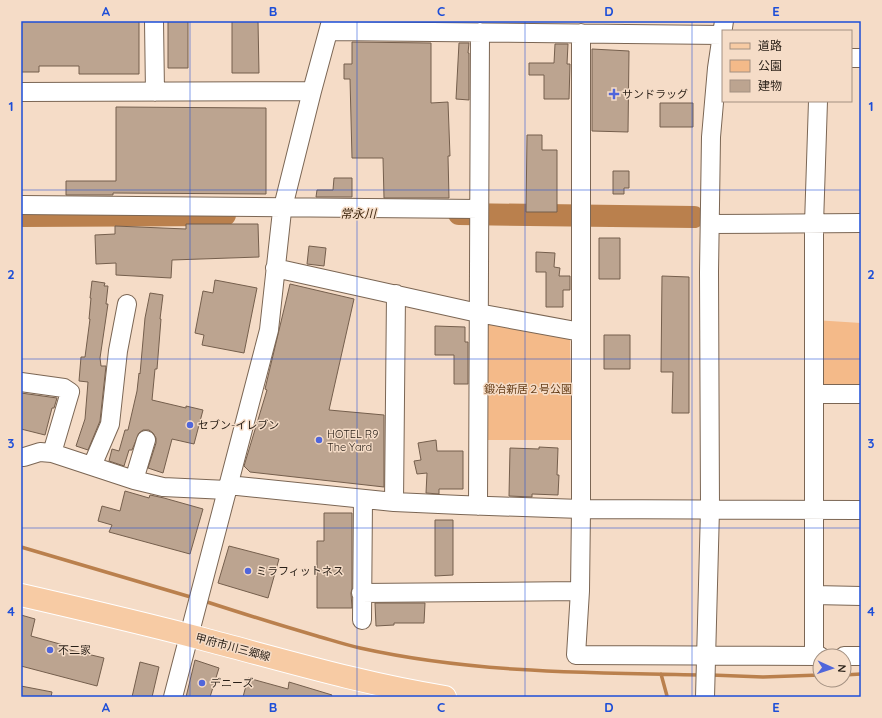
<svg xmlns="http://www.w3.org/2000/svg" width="882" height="718" font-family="Quicksand,'Noto Sans JP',sans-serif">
<rect width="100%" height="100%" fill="#f5dcc7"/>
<path fill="#f4ba89" d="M 485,319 L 570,338 L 572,440 L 485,440 Z
M 814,320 L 861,323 L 861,392 L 814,394 Z"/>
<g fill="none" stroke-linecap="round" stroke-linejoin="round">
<path stroke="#ba804d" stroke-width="3.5" d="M 21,547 L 194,598
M 204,601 C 241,613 279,625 317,636 C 331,640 346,645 360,648 C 472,673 587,673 701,675
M 661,674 L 667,696
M 711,675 L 763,677 L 820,675
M 844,675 L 861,674"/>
<path stroke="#ba804d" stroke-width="22" d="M 459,214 L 694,217
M 21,216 L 225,215"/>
</g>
<path fill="#bca490" stroke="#755f4d" d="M 21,21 L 139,21 L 139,74 L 79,74 L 79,66 L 39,66 L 39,72 L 21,72 Z
M 168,21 L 188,21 L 188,68 L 168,68 Z
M 232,21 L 258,21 L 259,73 L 232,73 Z
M 352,42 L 431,43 L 431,103 L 448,102 L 450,156 L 448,156 L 449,198 L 384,198 L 383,158 L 352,158 L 350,79 L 344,79 L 344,64 L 352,64 Z
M 459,43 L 469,43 L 468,53 L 469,53 L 469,100 L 456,99 Z
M 555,44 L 568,44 L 567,64 L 570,64 L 569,99 L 544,99 L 544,75 L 529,75 L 529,63 L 554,63 Z
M 592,49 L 629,51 L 628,132 L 592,131 Z
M 660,103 L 693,103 L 693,127 L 660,127 Z
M 116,107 L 266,108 L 266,194 L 113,193 L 113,195 L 66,195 L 66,181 L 116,181 Z
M 527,135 L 542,135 L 542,150 L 557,150 L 557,212 L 526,212 Z
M 613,171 L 629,171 L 629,188 L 624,188 L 624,194 L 613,194 Z
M 334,178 L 352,178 L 352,197 L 316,197 L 317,190 L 333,190 Z
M 186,224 L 258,224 L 259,257 L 172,260 L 171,278 L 116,275 L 116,263 L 96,264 L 95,235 L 115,234 L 115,226 L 186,229 Z
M 599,238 L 620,238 L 620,279 L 599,279 Z
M 309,246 L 326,248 L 324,266 L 307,264 Z
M 536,252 L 555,253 L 554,267 L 560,268 L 559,276 L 570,276 L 570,290 L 563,290 L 563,307 L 546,307 L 546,272 L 536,272 Z
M 662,276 L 689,277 L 689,413 L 672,413 L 673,372 L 661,372 Z
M 215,280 L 257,288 L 244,353 L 202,345 L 204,335 L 195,333 L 203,291 L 213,293 Z
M 92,281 L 105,283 L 104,286 L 108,286 L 106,304 L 108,304 L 100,358 L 101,366 L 106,366 L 100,421 L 88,450 L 76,446 L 85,419 L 88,382 L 79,381 L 81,357 L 85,357 L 90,319 L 89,319 L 91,298 L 90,298 Z
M 290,284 L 354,299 L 329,410 L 384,415 L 384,487 L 250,472 L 244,466 L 267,390 L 265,389 Z
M 150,293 L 163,295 L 160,319 L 161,319 L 157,369 L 155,369 L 152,400 L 186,408 L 186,406 L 203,410 L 194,444 L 172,439 L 163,473 L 148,468 L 156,443 L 156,438 L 153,433 L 149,430 L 143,430 L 139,433 L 132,450 L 129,450 L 124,466 L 109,461 L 112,449 L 119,451 L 125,430 L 128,430 L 137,391 L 139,373 L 140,374 L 145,318 Z
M 435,326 L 465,327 L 465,342 L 468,342 L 468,384 L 454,384 L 454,355 L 435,355 Z
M 604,335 L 630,335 L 630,369 L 604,369 Z
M 21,393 L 57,398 L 54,408 L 52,408 L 45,435 L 21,429 Z
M 436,440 L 437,451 L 463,451 L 463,489 L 439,489 L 439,494 L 426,493 L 427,473 L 417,474 L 414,461 L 421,460 L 418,443 Z
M 539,447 L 558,448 L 557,475 L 559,475 L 558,495 L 532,494 L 532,497 L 509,496 L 510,448 L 539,449 Z
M 125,491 L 149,498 L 150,495 L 164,498 L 203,509 L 190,554 L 109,532 L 112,525 L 98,521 L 102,506 L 120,511 Z
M 324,513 L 352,513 L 352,588 L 351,593 L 352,608 L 317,608 L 317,541 L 324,541 Z
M 435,520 L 453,520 L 453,575 L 435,576 Z
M 229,546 L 279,559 L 268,598 L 218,583 Z
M 375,603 L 425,603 L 424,623 L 394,623 L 394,625 L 376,626 Z
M 21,615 L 35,619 L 31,636 L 67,646 L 66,649 L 104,658 L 97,686 L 21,666 Z
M 195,660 L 219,668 L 210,697 L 186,697 Z
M 140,662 L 159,667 L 152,697 L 132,697 Z
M 248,678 L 288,689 L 289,682 L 332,695 L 331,697 L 243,697 Z
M 21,686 L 52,692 L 51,697 L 21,697 Z"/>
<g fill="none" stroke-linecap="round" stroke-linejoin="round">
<defs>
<path id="minor" d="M 154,21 L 155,92
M 329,31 L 722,35
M 581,33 L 581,509 L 580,591 L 576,655 L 820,656
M 851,58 L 861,58
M 21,92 L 312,91
M 21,205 L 479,209
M 710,224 L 861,223
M 275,268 L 478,313 L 581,332
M 21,382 L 64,388 L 70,392 L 52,453
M 814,394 L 861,394
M 21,457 L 24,457 L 40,452 L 52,453 L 134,480 L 163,487 L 227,490
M 92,466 L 110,424 L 118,351 L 127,304
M 134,480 L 146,440
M 228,485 L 394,502 L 461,505 L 581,509 L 861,510
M 394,502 L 396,294
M 478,506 L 480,32
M 361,593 L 580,591
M 814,595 L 861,596
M 362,620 L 363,499
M 814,656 L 814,224 L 818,101
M 844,656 L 861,656
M 173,697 L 269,330 L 282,211 L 312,91 L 331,21
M 705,697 L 710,509 L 709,272 L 711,137 L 717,68 L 724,21"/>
<path id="major" d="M 21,595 C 82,609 143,623 203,639 C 283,660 363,684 445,697"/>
</defs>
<use href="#minor" stroke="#7b6654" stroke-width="20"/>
<use href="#major" stroke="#fff" stroke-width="24"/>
<use href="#minor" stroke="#fff" stroke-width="18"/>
<use href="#major" stroke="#f7cba4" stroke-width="22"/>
</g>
<path fill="none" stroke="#1d4ed8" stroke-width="1" stroke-opacity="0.55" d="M 190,21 L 190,697M 357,21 L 357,697M 525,21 L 525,697M 692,21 L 692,697M 21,190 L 861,190M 21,359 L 861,359M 21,528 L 861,528"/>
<g fill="#5066db" stroke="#f5dcc7" stroke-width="1.5">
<path d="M612 88h4v4h4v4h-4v4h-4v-4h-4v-4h4z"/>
<circle cx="190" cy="425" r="4"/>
<circle cx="319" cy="440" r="4"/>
<circle cx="248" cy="571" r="4"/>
<circle cx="50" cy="650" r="4"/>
<circle cx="202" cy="683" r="4"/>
</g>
<g text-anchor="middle" stroke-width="3" stroke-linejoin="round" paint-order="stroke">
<g font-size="11" fill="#281f17" stroke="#f5dcc7" text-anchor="start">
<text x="622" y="98">サンドラッグ</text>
<text x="198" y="429">セブン-イレブン</text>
<text x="327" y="438">HOTEL R9<tspan x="327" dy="13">The Yard</tspan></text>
<text x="256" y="575">ミラフィットネス</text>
<text x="58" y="654">不二家</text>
<text x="210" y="687">デニーズ</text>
</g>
<g font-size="11" fill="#653d17" stroke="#f5dcc7">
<text x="528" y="393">鍛冶新居２号公園</text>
</g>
<g font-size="11" fill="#281f17" stroke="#f5dcc7">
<text transform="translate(233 647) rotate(15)" y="4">甲府市川三郷線</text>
</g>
<g font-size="12" font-style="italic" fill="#3e260f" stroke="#f5dcc7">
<text x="358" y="218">常永川</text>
</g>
</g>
<rect width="882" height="718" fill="none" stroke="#f5dcc7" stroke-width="44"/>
<rect x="722" y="30" width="130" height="72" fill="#f5dcc7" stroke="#a39081"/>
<rect x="730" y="43" width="20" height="6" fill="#f7cba4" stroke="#a39081"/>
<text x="758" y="50" font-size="12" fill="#281f17">道路</text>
<rect x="730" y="60" width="20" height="12" fill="#f4ba89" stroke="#a39081"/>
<text x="758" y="70" font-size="12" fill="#281f17">公園</text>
<rect x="730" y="80" width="20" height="12" fill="#bca490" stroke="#a39081"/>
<text x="758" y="90" font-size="12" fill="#281f17">建物</text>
<g transform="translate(832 668) rotate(93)"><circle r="19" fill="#f5dcc7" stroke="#a39081"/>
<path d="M0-3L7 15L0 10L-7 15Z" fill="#5066db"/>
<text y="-6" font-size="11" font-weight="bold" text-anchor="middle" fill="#281f17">N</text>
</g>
<rect x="22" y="22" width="838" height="674" fill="none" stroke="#1d4ed8" stroke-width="1.5"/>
<g font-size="13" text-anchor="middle" font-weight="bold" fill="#1d4ed8">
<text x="106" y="16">A</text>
<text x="273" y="16">B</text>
<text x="441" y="16">C</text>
<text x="609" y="16">D</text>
<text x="776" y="16">E</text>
<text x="11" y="111">1</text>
<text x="871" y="111">1</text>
<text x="11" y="279">2</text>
<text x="871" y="279">2</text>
<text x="11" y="448">3</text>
<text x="871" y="448">3</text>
<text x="11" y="616">4</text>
<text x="871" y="616">4</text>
<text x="106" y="712">A</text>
<text x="273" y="712">B</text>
<text x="441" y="712">C</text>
<text x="609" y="712">D</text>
<text x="776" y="712">E</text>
</g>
</svg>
